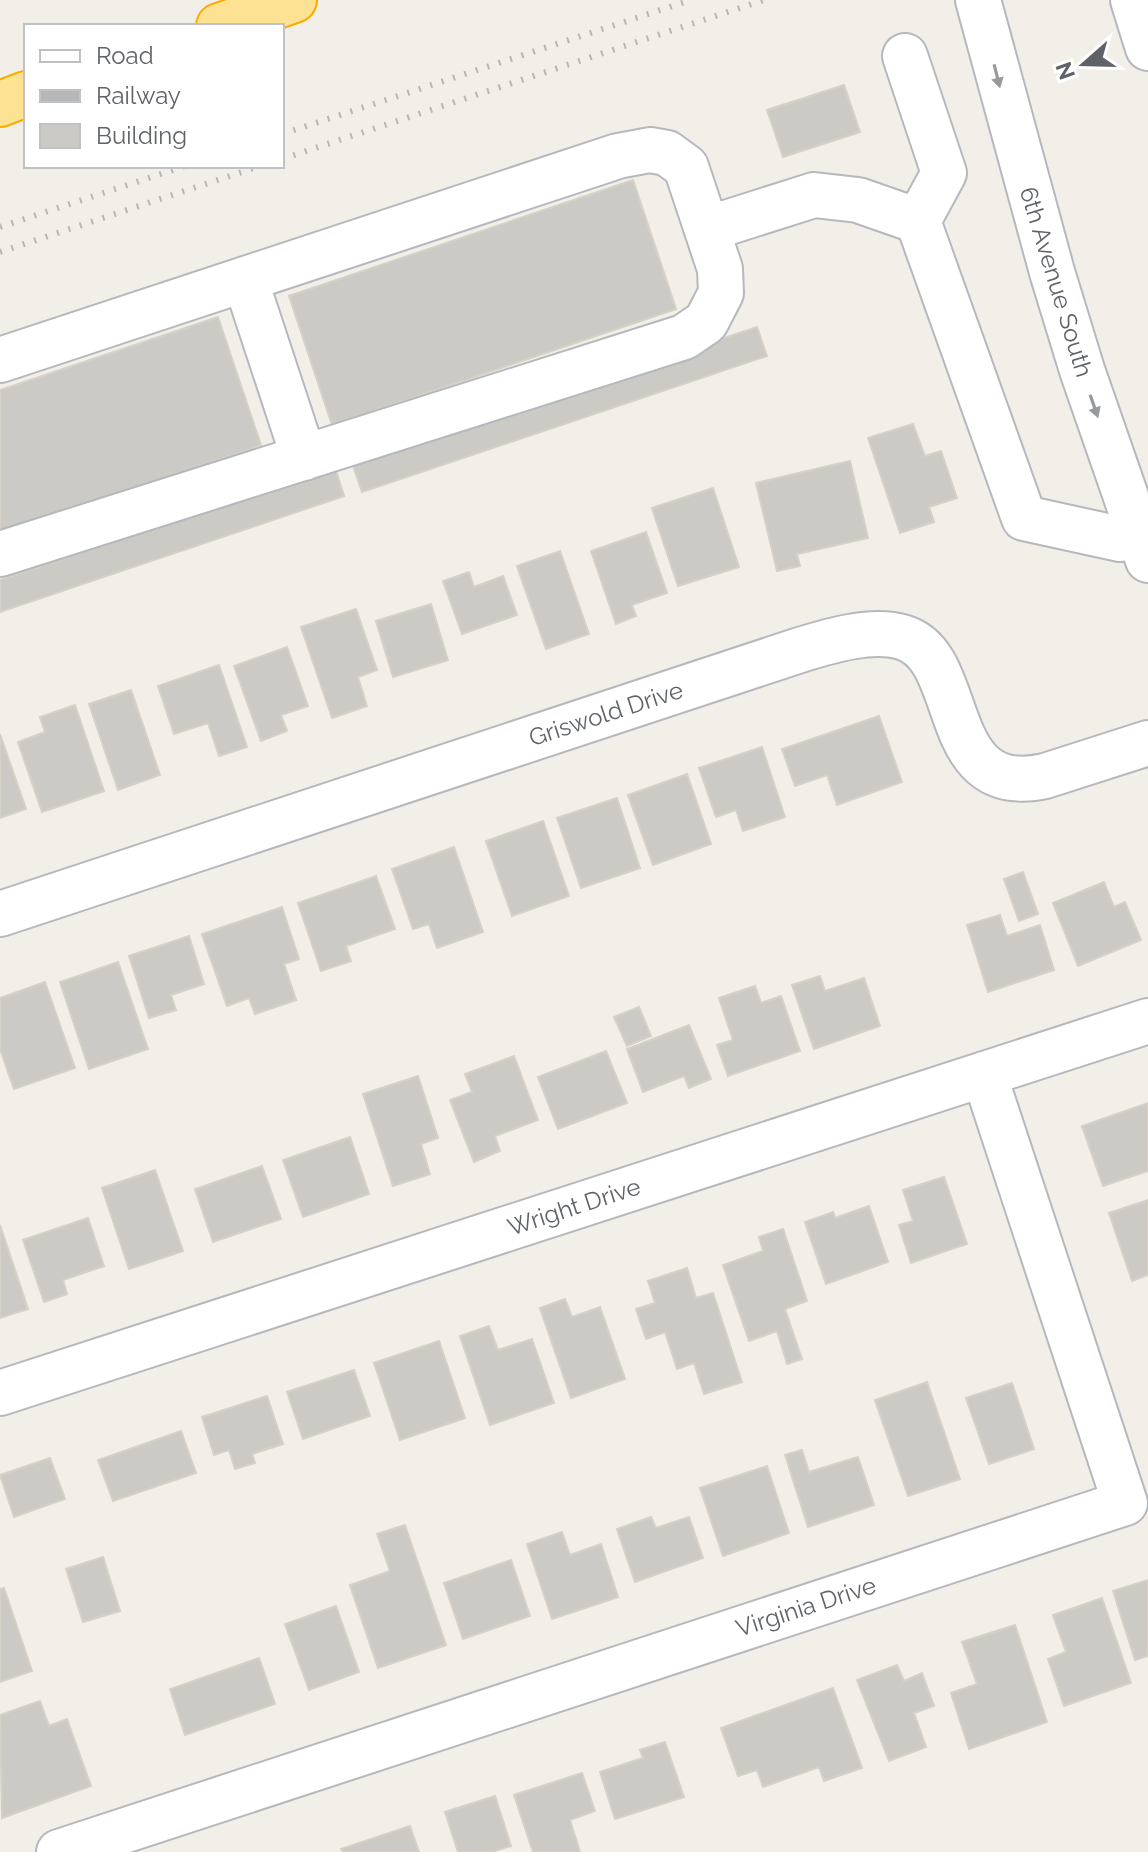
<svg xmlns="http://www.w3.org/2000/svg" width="1148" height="1852" font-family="Raleway,sans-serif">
<rect width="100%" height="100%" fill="#f1efe8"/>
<path fill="#cccac5" stroke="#d6d1c6" stroke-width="2" d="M 844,85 L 860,132 L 783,157 L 767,110 Z
M 633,180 L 676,309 L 332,425 L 289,296 Z
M 218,317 L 261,445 L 0,533 L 0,390 Z
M 757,327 L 767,356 L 362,492 L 352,463 Z
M 913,424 L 925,456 L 941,451 L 957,498 L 929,507 L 934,522 L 900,533 L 868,438 Z
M 850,461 L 868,538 L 797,554 L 800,566 L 777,571 L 756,483 Z
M 335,467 L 344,496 L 0,612 L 0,580 Z
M 713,488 L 739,567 L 678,586 L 652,508 Z
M 646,532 L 667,593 L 632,605 L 636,616 L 616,624 L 591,551 Z
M 560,551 L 589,634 L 546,649 L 517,566 Z
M 469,572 L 474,587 L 503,576 L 517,615 L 462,634 L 443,581 Z
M 431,604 L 448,660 L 393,677 L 376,621 Z
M 356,609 L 377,670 L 358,677 L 367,706 L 332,718 L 301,627 Z
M 287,647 L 308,706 L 281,715 L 287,731 L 261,741 L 234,666 Z
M 219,665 L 247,747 L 219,756 L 208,723 L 174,734 L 158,686 Z
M 131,690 L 160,775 L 118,790 L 89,704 Z
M 75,705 L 104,791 L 42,812 L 18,742 L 45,732 L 40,717 Z
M 879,716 L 902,782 L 837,805 L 827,775 L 795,786 L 782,749 Z
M 0,734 L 26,809 L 0,818 Z
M 762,747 L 785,817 L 743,831 L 736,810 L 716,817 L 699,768 Z
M 687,774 L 711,844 L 653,865 L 628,795 Z
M 617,798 L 640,868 L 581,888 L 557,818 Z
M 543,821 L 569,896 L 512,916 L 486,841 Z
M 454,847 L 483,932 L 437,948 L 429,924 L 413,929 L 392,869 Z
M 1023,872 L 1038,914 L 1019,921 L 1004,879 Z
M 376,876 L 395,929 L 346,946 L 351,961 L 321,971 L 298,903 Z
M 1104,882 L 1114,907 L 1125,902 L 1141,940 L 1078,966 L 1053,903 Z
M 282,907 L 299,959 L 284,964 L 296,1000 L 255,1014 L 249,998 L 227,1006 L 202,934 Z
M 1000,915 L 1007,936 L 1040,925 L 1054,970 L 988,992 L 967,925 Z
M 189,936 L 204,984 L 171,995 L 176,1010 L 149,1018 L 129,956 Z
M 118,962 L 148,1049 L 89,1069 L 60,982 Z
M 820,976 L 825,991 L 864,978 L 880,1026 L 814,1049 L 792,985 Z
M 45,982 L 75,1068 L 14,1089 L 0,1049 L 0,998 Z
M 755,986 L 761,1003 L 781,996 L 800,1051 L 728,1076 L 717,1045 L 733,1040 L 719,998 Z
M 639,1007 L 651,1036 L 627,1046 L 614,1017 Z
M 689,1025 L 711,1079 L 689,1088 L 684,1076 L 643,1092 L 627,1049 Z
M 606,1051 L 627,1103 L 558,1129 L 538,1077 Z
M 514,1056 L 538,1120 L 495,1136 L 500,1151 L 474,1162 L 450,1100 L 472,1092 L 465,1074 Z
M 418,1076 L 438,1138 L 421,1144 L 430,1174 L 393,1186 L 363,1094 Z
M 1148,1103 L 1148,1171 L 1103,1186 L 1082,1126 Z
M 350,1137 L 369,1194 L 303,1217 L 283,1160 Z
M 262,1166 L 281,1219 L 213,1242 L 195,1189 Z
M 155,1170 L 183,1251 L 129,1269 L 102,1188 Z
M 944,1177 L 967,1244 L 911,1263 L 899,1225 L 913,1221 L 903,1190 Z
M 1148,1200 L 1148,1275 L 1132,1281 L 1109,1213 Z
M 869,1206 L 888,1262 L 826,1284 L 805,1222 L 833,1212 L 835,1218 Z
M 88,1218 L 104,1266 L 63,1280 L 67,1294 L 44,1302 L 23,1240 Z
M 0,1225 L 28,1309 L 0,1318 Z
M 783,1229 L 807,1301 L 785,1309 L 802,1359 L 787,1364 L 777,1331 L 749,1341 L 723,1265 L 763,1251 L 759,1237 Z
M 687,1268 L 696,1298 L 713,1293 L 742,1382 L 704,1394 L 694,1363 L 677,1369 L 665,1332 L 646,1339 L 636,1309 L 655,1303 L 648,1281 Z
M 565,1299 L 572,1317 L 600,1307 L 625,1379 L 571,1398 L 540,1308 Z
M 489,1326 L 498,1350 L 532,1339 L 554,1403 L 490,1425 L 460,1336 Z
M 439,1341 L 465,1418 L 400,1440 L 374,1363 Z
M 354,1370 L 370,1416 L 303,1439 L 287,1392 Z
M 927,1382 L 960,1479 L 908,1496 L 875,1400 Z
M 1012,1383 L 1034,1449 L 989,1464 L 966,1398 Z
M 267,1396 L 283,1444 L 252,1454 L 255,1463 L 235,1469 L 229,1450 L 214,1455 L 202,1417 Z
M 181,1431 L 196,1473 L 113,1501 L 98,1460 Z
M 802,1450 L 809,1472 L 858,1457 L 874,1505 L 808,1527 L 785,1455 Z
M 50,1458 L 65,1499 L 14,1517 L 0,1475 Z
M 767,1466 L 789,1533 L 723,1556 L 700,1488 Z
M 651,1517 L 656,1528 L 689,1517 L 703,1558 L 635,1582 L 617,1529 Z
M 405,1525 L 446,1645 L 378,1668 L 350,1585 L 390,1571 L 377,1534 Z
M 562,1532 L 570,1555 L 601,1544 L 618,1597 L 552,1619 L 527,1544 Z
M 103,1557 L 120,1611 L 83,1622 L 66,1569 Z
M 511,1560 L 530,1616 L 463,1639 L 444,1583 Z
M 1148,1580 L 1148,1656 L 1135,1660 L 1113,1591 Z
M 4,1588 L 32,1671 L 0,1682 L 0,1589 Z
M 1102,1598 L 1131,1683 L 1064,1706 L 1048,1659 L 1066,1652 L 1053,1615 Z
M 336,1606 L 359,1672 L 309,1690 L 285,1624 Z
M 1015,1625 L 1047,1722 L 969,1749 L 951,1693 L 977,1684 L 962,1642 Z
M 259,1658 L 275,1704 L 185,1735 L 170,1689 Z
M 897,1665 L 904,1681 L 922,1673 L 934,1706 L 914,1713 L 926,1747 L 889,1761 L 857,1680 Z
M 833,1688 L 862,1768 L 824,1781 L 819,1767 L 763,1787 L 757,1770 L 738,1776 L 721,1728 Z
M 40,1701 L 49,1726 L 67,1719 L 91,1786 L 2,1818 L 0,1715 Z
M 665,1742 L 684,1797 L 615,1819 L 600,1772 L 643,1758 L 640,1750 Z
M 582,1773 L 595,1811 L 570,1820 L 580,1852 L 533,1852 L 514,1795 Z
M 495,1796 L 511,1846 L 492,1852 L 458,1852 L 445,1812 Z
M 410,1826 L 419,1852 L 343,1852 L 341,1849 Z"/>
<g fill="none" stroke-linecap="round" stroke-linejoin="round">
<defs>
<path id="minor" d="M 978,0 L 1052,272 L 1082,370 L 1148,560
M 1133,0 L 1148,48
M 905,56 L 944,173 L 918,221 L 1024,518 L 1120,539 L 1139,534
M 707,229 L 814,195 L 858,200 L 918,221
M 245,279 L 304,458
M 0,360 L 618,156 L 650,150 L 667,153 L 686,167 L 720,269 L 721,293 L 706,322 L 684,337 L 0,554
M 0,914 L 800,650 C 829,641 872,628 902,637 C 970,656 934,800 1045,776 L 1148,743
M 0,1393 L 1148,1021
M 59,1852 L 1125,1503 L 984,1074"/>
<path id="highway" d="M 219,26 L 294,0
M 0,104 L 26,94"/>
</defs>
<use href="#minor" stroke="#b5b8bc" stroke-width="48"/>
<use href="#highway" stroke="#f9ab00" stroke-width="48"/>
<use href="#minor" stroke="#fff" stroke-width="44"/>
<use href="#highway" stroke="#fde293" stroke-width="44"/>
<path stroke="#b6b7b8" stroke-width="6" stroke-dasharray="2 10" stroke-linecap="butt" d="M 282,134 L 691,0
M 282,159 L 764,0
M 0,227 L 185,166
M 0,252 L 260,166"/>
</g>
<defs><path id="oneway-solid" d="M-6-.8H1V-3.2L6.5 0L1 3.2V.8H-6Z" transform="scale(2)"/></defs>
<g fill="#979a9d">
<use href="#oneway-solid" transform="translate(997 76) rotate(76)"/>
<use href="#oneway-solid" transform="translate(1094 406) rotate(71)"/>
</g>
<g text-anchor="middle" stroke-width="6" stroke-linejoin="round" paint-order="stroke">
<g font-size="24" fill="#5f6368" stroke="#fff">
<text transform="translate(1056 282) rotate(73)" y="8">6th Avenue South</text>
<text transform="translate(606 714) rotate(-18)" y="8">Griswold Drive</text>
<text transform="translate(574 1207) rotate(-18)" y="8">Wright Drive</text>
<text transform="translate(806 1607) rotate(-18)" y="8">Virginia Drive</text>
</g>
</g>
<rect x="24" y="24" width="260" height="144" fill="#ffffff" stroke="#bfc1c3" stroke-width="2"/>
<rect x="40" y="50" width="40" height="12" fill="#ffffff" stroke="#bfc1c3" stroke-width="2"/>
<text x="96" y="64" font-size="24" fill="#5f6368">Road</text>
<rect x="40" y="90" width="40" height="12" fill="#b6b7b8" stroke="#bfc1c3" stroke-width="2"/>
<text x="96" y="104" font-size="24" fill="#5f6368">Railway</text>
<rect x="40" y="124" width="40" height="24" fill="#cccac5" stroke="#bfc1c3" stroke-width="2"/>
<text x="96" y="144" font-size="24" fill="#5f6368">Building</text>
<g transform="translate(1084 64) rotate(250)" stroke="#ffffff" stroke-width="6" paint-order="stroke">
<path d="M0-6L14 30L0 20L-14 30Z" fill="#5f6368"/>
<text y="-12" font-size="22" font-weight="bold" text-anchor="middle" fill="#5f6368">N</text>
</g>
</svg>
